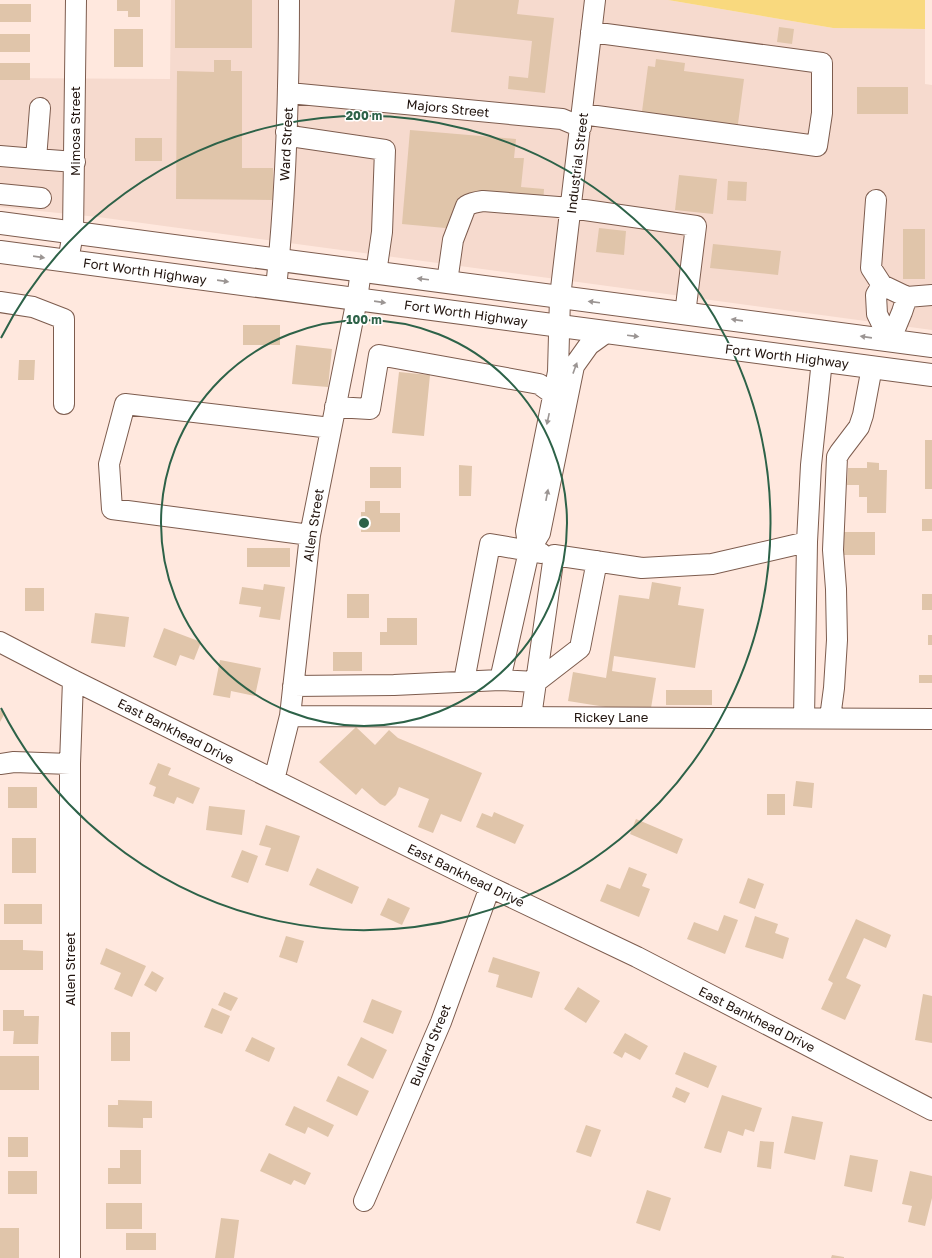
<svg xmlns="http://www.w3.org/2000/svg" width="932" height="1258" font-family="'Golos Text',sans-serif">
<rect width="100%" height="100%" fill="#ffe8de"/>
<path fill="#f6dace" d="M 171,0 L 668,0 L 833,28 L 925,29 L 925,84 L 932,85 L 932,330 L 98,217 L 0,207 L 0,78 L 170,79 Z"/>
<path fill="#f9d97e" d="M 668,0 L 925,0 L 925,29 L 833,28 Z"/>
<path fill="#e0c5aa" d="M 117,0 L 140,0 L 140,17 L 128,17 L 128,11 L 117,11 Z
M 175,0 L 252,0 L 252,48 L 175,48 Z
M 455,0 L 519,0 L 517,14 L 554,18 L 545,93 L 508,89 L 509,76 L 528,78 L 532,41 L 451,32 Z
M 0,4 L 31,4 L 31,22 L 0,22 Z
M 779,27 L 794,29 L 792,44 L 777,42 Z
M 114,29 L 143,29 L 143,67 L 114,67 Z
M 0,34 L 30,34 L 30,52 L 0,52 Z
M 656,59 L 685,63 L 684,71 L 744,79 L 737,131 L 641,119 L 648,66 L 655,67 Z
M 214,60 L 231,60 L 231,71 L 242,71 L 242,168 L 273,168 L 273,200 L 176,199 L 177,71 L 214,72 Z
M 0,63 L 30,63 L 30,80 L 0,80 Z
M 857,87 L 908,87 L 908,114 L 857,114 Z
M 410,130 L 516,139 L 514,158 L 524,158 L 521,187 L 544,189 L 543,205 L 459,197 L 456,229 L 402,224 Z
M 135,138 L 162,138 L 162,161 L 135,161 Z
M 679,175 L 717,179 L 713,214 L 675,210 Z
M 728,181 L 747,182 L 746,201 L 727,200 Z
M 599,228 L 626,231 L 624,255 L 596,252 Z
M 903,229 L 925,229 L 925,279 L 903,279 Z
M 713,244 L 781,251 L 778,275 L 710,268 Z
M 243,325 L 280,325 L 280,345 L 243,345 Z
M 296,345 L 332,349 L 328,387 L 292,384 Z
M 19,360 L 35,360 L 34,380 L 18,380 Z
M 399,372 L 430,375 L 424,436 L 392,433 Z
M 925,440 L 932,440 L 932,489 L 925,489 Z
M 867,462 L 879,463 L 879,470 L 887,470 L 886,513 L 867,513 L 867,497 L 859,497 L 859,485 L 847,485 L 848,468 L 867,468 Z
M 459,465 L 472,466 L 471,496 L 459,496 Z
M 370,467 L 401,467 L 401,488 L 370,488 Z
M 365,501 L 380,501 L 380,513 L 400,513 L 400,532 L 361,532 L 361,512 L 365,512 Z
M 922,519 L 932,519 L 932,531 L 922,531 Z
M 841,532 L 875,532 L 875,555 L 841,555 Z
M 247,548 L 290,548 L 290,567 L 247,567 Z
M 652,582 L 681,587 L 678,605 L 704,609 L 695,668 L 614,656 L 612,671 L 656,678 L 650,714 L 568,701 L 573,672 L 606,678 L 619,595 L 649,599 Z
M 264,584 L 285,587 L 280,620 L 259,617 L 261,607 L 239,604 L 242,587 L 263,590 Z
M 25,588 L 44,588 L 44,611 L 25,611 Z
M 347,594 L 369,594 L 369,618 L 347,618 Z
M 922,594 L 932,594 L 932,610 L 922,610 Z
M 95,613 L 129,617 L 125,647 L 91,643 Z
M 387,618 L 417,618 L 417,645 L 380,645 L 380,632 L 387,632 Z
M 164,628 L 201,642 L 194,660 L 180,655 L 176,666 L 153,657 Z
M 928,635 L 932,635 L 932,645 L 928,645 Z
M 333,652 L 362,652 L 362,671 L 333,671 Z
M 220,660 L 261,668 L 255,696 L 231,691 L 230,698 L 213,695 Z
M 919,675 L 932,675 L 932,683 L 919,683 Z
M 666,690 L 712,690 L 712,705 L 666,705 Z
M 0,710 L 5,713 L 0,722 Z
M 356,727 L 375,745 L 389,730 L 398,738 L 482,773 L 461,822 L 441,814 L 433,833 L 418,827 L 429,799 L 399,787 L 396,795 L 385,806 L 380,804 L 362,788 L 356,795 L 319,762 Z
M 158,763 L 171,768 L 168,775 L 200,788 L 193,804 L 177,797 L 174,804 L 153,796 L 156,787 L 149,784 Z
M 796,781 L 814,783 L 812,808 L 793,806 Z
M 8,787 L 37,787 L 37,808 L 8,808 Z
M 767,794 L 785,794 L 785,815 L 767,815 Z
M 209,806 L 245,810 L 242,835 L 206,830 Z
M 494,812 L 524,825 L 515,844 L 476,827 L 482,813 L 492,817 Z
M 636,819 L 683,839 L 677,854 L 630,834 Z
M 266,825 L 300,836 L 288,872 L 265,865 L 271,848 L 259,845 Z
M 12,838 L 36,838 L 36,873 L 12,873 Z
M 242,850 L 258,856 L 248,883 L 231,877 Z
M 629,867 L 647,874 L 642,886 L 650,889 L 639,917 L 600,901 L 607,884 L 620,889 Z
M 317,868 L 359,887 L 352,904 L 309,885 Z
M 748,878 L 764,884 L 755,909 L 739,903 Z
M 388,898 L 410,908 L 402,925 L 380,915 Z
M 4,904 L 42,904 L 42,924 L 4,924 Z
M 724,915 L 738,920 L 725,954 L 687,939 L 694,922 L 718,931 Z
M 755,916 L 778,924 L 775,933 L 789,938 L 783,959 L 745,947 Z
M 856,919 L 891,935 L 886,948 L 864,938 L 846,978 L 861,985 L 845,1020 L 821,1009 L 833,983 L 828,980 Z
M 286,936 L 304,941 L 297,963 L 279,957 Z
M 0,940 L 23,940 L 23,950 L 43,951 L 43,970 L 0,970 Z
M 106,948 L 146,966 L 132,997 L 114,989 L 121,973 L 100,964 Z
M 493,957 L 540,972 L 532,998 L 496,987 L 499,975 L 488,972 Z
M 152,971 L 164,978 L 156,992 L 144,985 Z
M 578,987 L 600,1001 L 586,1023 L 564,1009 Z
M 224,992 L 238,998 L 231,1011 L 218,1005 Z
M 923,994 L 932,996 L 932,1043 L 915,1040 Z
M 372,999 L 402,1011 L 393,1034 L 363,1022 Z
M 212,1008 L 230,1016 L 222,1034 L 204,1027 Z
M 3,1010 L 24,1010 L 24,1016 L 39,1016 L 38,1044 L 13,1044 L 14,1031 L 3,1031 Z
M 111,1032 L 130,1032 L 130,1061 L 111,1061 Z
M 625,1033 L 648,1046 L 640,1060 L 625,1052 L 622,1058 L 613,1053 Z
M 252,1037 L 275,1048 L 269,1062 L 245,1051 Z
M 361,1037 L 387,1050 L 373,1079 L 347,1065 Z
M 684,1052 L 717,1066 L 708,1088 L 675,1074 Z
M 0,1056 L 39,1056 L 39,1090 L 0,1090 Z
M 338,1076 L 369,1091 L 357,1116 L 326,1101 Z
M 676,1087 L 690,1093 L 685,1103 L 672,1097 Z
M 722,1095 L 762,1108 L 754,1132 L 745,1129 L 743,1136 L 728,1131 L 721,1153 L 704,1148 Z
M 118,1100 L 152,1101 L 152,1118 L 143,1118 L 143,1128 L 108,1127 L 108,1105 L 118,1105 Z
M 294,1106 L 334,1125 L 328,1137 L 308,1127 L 305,1134 L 285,1125 Z
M 792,1116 L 823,1122 L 815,1160 L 784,1153 Z
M 586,1125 L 601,1130 L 591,1157 L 576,1152 Z
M 8,1137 L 28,1137 L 28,1157 L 8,1157 Z
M 760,1141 L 774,1142 L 771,1169 L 757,1167 Z
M 120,1150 L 141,1150 L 141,1184 L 108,1184 L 108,1168 L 120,1168 Z
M 269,1153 L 311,1173 L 305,1185 L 294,1180 L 291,1185 L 260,1171 Z
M 850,1155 L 878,1160 L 872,1192 L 844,1186 Z
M 8,1171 L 37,1171 L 37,1194 L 8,1194 Z
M 910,1171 L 932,1176 L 932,1198 L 925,1226 L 908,1222 L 912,1206 L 902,1204 Z
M 647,1190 L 671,1198 L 660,1231 L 636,1223 Z
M 106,1203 L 142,1203 L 142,1229 L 106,1229 Z
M 221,1218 L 239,1220 L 234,1258 L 215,1258 Z
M 0,1228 L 19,1228 L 19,1258 L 0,1258 Z
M 126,1233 L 156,1233 L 156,1250 L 126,1250 Z
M 832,1255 L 844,1257 L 844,1258 L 831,1258 Z"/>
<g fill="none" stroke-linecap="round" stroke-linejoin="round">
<defs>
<path id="minor" d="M 595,0 L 560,297 L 558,372 L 526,531 L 529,551 L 540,533 L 574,366 L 589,345 L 607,332
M 289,93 L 562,119 L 581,127
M 582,114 L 817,146 L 822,113 L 822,63 L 591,32
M 286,132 L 297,137 L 385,150 L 382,232 L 376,273
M 0,156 L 36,159 L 40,108
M 36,159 L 75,162
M 0,194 L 41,198
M 876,200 L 871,268 L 882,285 L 907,297 L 902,312 L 890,341
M 68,261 L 73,233 L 76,0
M 447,282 L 453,240 L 466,206 C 471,203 476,202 483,201 L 571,208 L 696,226 L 685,314
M 882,285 L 876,295 L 877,314 L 890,341
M 276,288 C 286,193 289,96 289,0
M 907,297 L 932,295
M 0,302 L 33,307 L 64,319 L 64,404
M 335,407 L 370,409 L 379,355 L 539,384 L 553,394
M 310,535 L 112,509 L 109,464 L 125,404 L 331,428
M 0,642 L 73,680 L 490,887 L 637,957 L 932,1110
M 500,680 L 536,682 L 580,648 L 597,561
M 464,681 L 490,544 L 541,553
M 293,686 L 394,685 L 500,680 L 529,551
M 290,716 L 932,719
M 531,717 L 554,555 L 642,568 L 712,564 L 807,542
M 804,718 L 807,542 L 811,465 L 822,360
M 830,718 L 834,688 L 837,640 L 836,589 L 833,550 L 837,457 L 840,452 L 859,427 L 863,415 L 872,367
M 0,764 L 14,762 L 70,764
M 274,780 L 290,716 L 310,535 L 357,299 L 361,271
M 364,1201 L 383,1157 L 441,1022 L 490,887
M 70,1258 L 70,764 L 73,680"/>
<path id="major" d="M 0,223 L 932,346
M 0,252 L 932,375"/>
</defs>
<use href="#minor" stroke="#7d5c4e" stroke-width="22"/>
<use href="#major" stroke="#7d5c4e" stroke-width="24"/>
<use href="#minor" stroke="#fff" stroke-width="20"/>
<use href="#major" stroke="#fff" stroke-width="22"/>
</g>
<defs><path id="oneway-solid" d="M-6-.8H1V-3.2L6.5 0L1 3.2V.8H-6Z"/></defs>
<g fill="#9b9593">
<use href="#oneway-solid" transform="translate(39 257) rotate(8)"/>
<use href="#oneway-solid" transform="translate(423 279) rotate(-173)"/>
<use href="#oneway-solid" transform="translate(223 281) rotate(8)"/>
<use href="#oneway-solid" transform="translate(380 302) rotate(8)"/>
<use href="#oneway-solid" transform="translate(594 302) rotate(-173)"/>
<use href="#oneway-solid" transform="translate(737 320) rotate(-172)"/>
<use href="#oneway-solid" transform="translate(633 336) rotate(7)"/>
<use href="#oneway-solid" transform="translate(866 337) rotate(-172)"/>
<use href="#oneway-solid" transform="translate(575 368) rotate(-70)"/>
<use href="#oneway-solid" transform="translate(548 419) rotate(102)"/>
<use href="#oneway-solid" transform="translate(547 495) rotate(-79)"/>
</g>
<g fill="none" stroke="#2d6248" stroke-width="2">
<circle cx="364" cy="523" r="203"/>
<path d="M1 338A407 407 0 1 1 1 708"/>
</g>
<g text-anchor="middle" stroke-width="3" stroke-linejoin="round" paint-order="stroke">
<g font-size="13" fill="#21140e" stroke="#fff">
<text transform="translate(448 108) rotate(6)" y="5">Majors Street</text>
<text transform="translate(75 131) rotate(-90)" y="5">Mimosa Street</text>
<text transform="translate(286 144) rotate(-87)" y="5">Ward Street</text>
<text transform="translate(577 163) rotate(-83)" y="5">Industrial Street</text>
<text transform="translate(145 271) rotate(8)" y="5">Fort Worth Highway</text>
<text transform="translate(466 313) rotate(8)" y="5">Fort Worth Highway</text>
<text transform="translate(787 356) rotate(7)" y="5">Fort Worth Highway</text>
<text transform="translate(313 525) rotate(-81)" y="5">Allen Street</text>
<text x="611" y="722">Rickey Lane</text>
<text transform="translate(176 731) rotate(27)" y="5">East Bankhead Drive</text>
<text transform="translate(466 875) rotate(26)" y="5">East Bankhead Drive</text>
<text transform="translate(70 969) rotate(-90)" y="5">Allen Street</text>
<text transform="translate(757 1019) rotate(27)" y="5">East Bankhead Drive</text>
<text transform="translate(430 1045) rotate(-68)" y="5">Bullard Street</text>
</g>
</g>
<circle cx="364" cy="523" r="6" fill="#2d6248" stroke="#fff" stroke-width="2"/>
<g font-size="12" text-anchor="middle" font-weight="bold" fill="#2d6248" stroke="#fff" stroke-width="3" stroke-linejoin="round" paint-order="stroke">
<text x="364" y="120">200 m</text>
<text x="364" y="324">100 m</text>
</g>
</svg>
